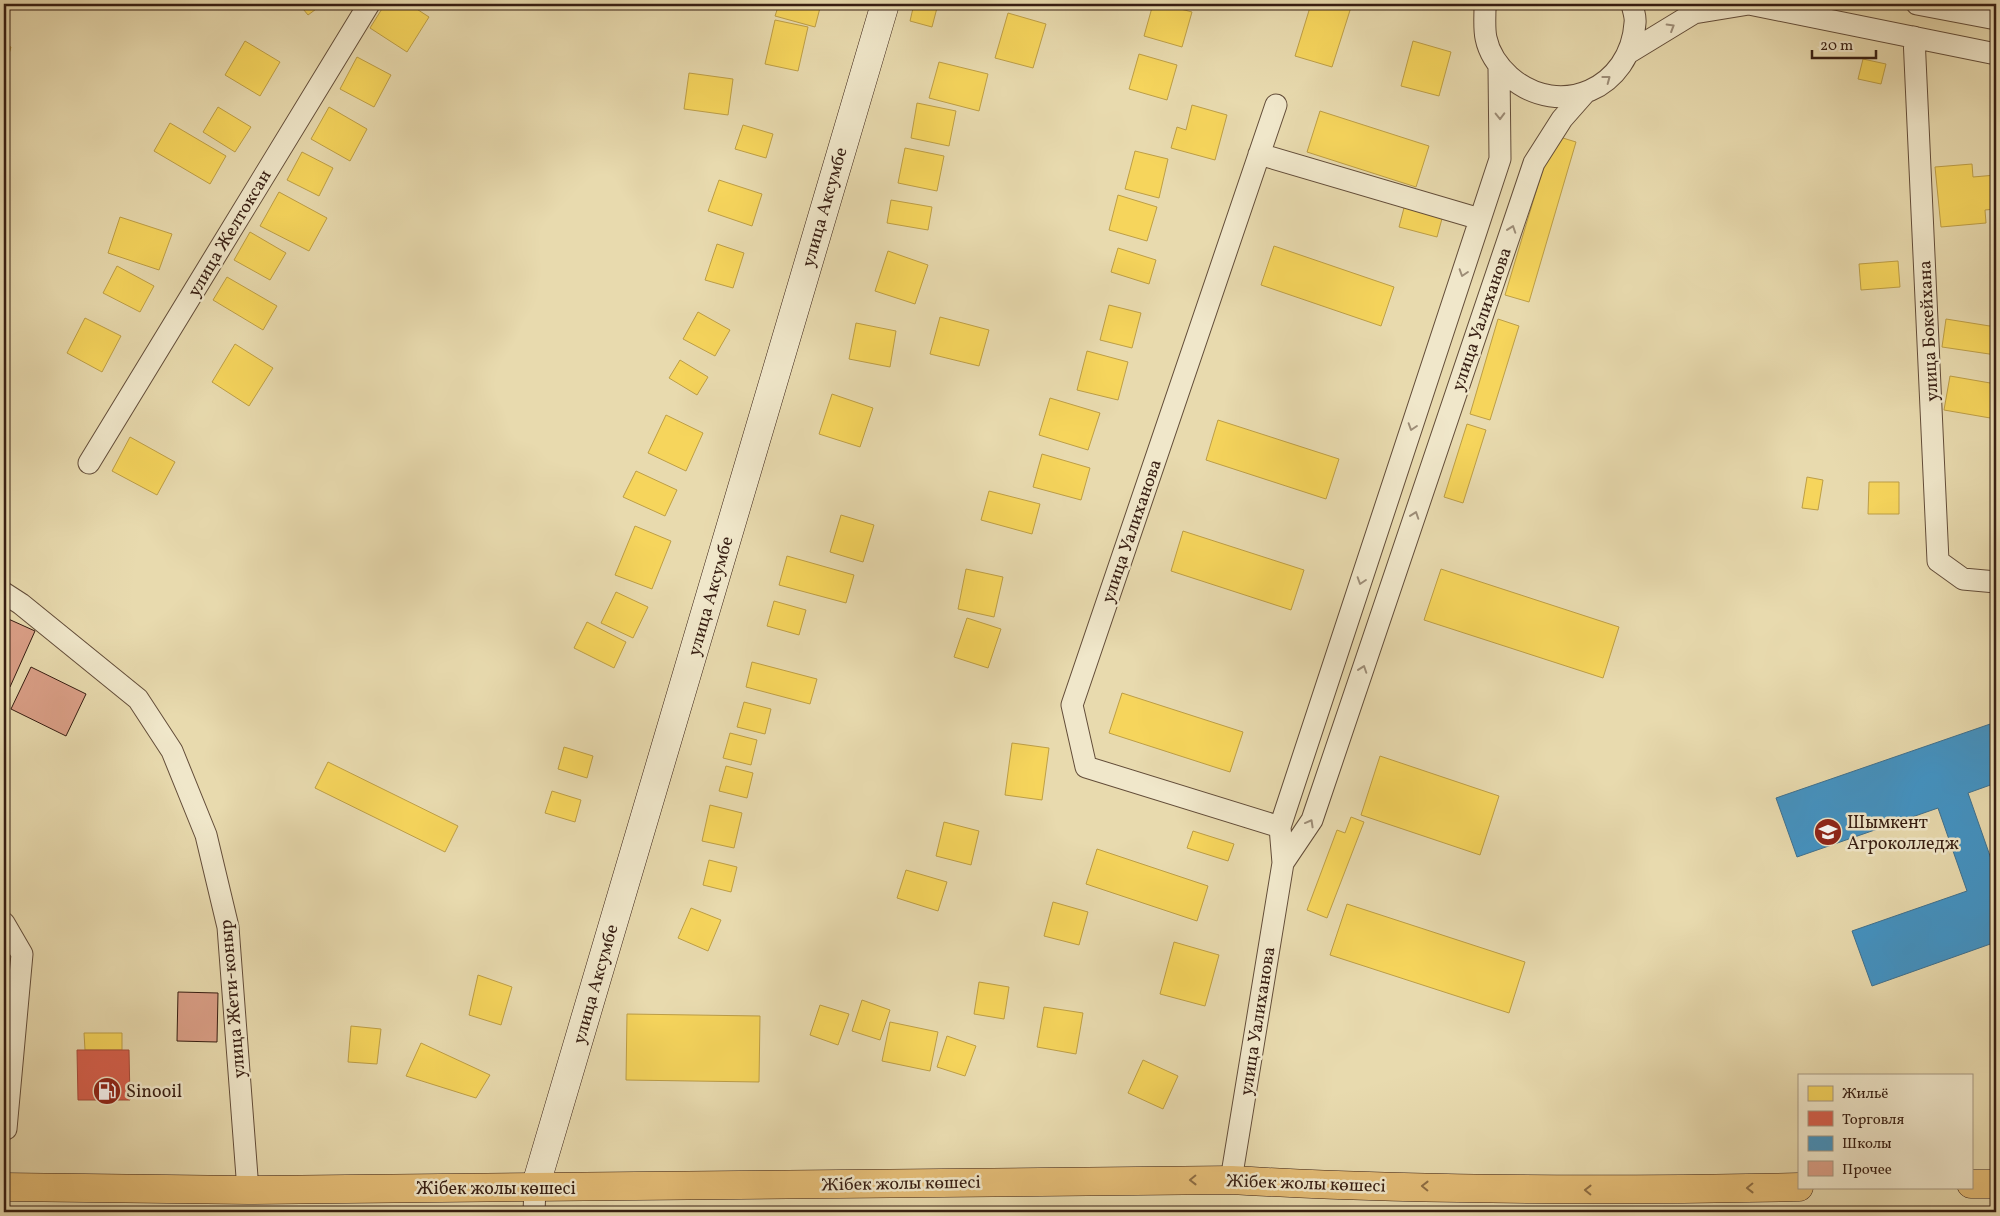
<svg xmlns="http://www.w3.org/2000/svg" width="2000" height="1216" font-family="Vollkorn,serif">
<rect width="100%" height="100%" fill="#e8daae"/>
<filter id="stains"><feTurbulence type="fractalNoise" baseFrequency=".004" numOctaves="4"/><feColorMatrix values="0 0 0 0 .2 0 0 0 0 .09 0 0 0 0 .02 0 0 0 .5 -.17"/></filter>
<radialGradient id="worn" r=".72"><stop offset=".6" stop-color="#630" stop-opacity="0"/><stop offset="1" stop-color="#630" stop-opacity=".3"/></radialGradient>
<path fill="#f6d55c" stroke="#bd9e46" d="M 299,4 L 323,4 L 308,15 Z
M 385,4 L 409,4 L 429,17 L 407,52 L 370,28 Z
M 779,4 L 821,4 L 815,27 L 775,16 Z
M 914,4 L 938,4 L 932,27 L 910,21 Z
M 1153,4 L 1162,4 L 1192,12 L 1182,47 L 1144,36 Z
M 1311,4 L 1352,4 L 1332,67 L 1295,56 Z
M 1008,13 L 1046,24 L 1033,68 L 995,58 Z
M 775,20 L 808,27 L 798,71 L 765,64 Z
M 245,41 L 280,62 L 260,96 L 225,75 Z
M 1413,41 L 1451,52 L 1439,96 L 1401,86 Z
M 4,45 L 11,47 L 4,71 Z
M 1139,54 L 1177,65 L 1167,100 L 1129,89 Z
M 357,57 L 391,75 L 374,107 L 340,89 Z
M 1863,59 L 1886,64 L 1881,84 L 1858,79 Z
M 939,62 L 988,74 L 979,111 L 929,98 Z
M 689,73 L 733,79 L 728,115 L 684,109 Z
M 917,103 L 956,111 L 949,146 L 911,138 Z
M 1192,105 L 1227,115 L 1215,160 L 1171,148 L 1177,127 L 1186,130 Z
M 218,107 L 251,127 L 235,152 L 203,132 Z
M 329,107 L 367,129 L 350,161 L 311,139 Z
M 1320,111 L 1429,146 L 1416,187 L 1307,152 Z
M 170,123 L 226,156 L 210,184 L 154,151 Z
M 743,125 L 773,134 L 766,158 L 735,149 Z
M 1553,135 L 1576,142 L 1529,302 L 1505,295 Z
M 905,148 L 944,156 L 937,191 L 898,183 Z
M 1135,151 L 1168,159 L 1159,198 L 1125,189 Z
M 302,152 L 333,168 L 319,196 L 287,180 Z
M 1972,164 L 1973,177 L 1996,175 L 1996,209 L 1985,210 L 1986,223 L 1941,227 L 1935,167 Z
M 719,180 L 762,194 L 752,226 L 708,211 Z
M 279,192 L 327,218 L 309,251 L 260,226 Z
M 1118,195 L 1157,207 L 1147,241 L 1109,230 Z
M 891,200 L 932,207 L 928,230 L 887,223 Z
M 1405,204 L 1443,215 L 1437,237 L 1399,227 Z
M 120,217 L 172,234 L 159,270 L 108,253 Z
M 250,232 L 286,253 L 270,280 L 234,260 Z
M 717,244 L 744,253 L 733,288 L 705,280 Z
M 1274,246 L 1394,287 L 1381,326 L 1261,285 Z
M 1118,248 L 1156,260 L 1149,284 L 1111,272 Z
M 888,251 L 928,265 L 915,304 L 875,291 Z
M 1898,261 L 1900,287 L 1861,290 L 1859,264 Z
M 117,266 L 154,286 L 140,312 L 103,293 Z
M 227,277 L 277,306 L 263,330 L 213,300 Z
M 1109,305 L 1141,313 L 1132,348 L 1100,340 Z
M 698,312 L 730,330 L 715,356 L 683,339 Z
M 940,317 L 989,330 L 979,366 L 930,354 Z
M 85,318 L 121,336 L 102,372 L 67,353 Z
M 1498,319 L 1519,326 L 1490,420 L 1470,414 Z
M 1946,319 L 1996,327 L 1996,355 L 1942,347 Z
M 856,323 L 896,331 L 890,367 L 849,359 Z
M 235,344 L 273,368 L 249,406 L 212,382 Z
M 1087,351 L 1128,362 L 1118,400 L 1077,390 Z
M 680,360 L 708,377 L 697,395 L 669,378 Z
M 1950,376 L 1996,384 L 1996,419 L 1944,410 Z
M 832,394 L 873,408 L 860,447 L 819,434 Z
M 1050,398 L 1100,413 L 1088,450 L 1039,435 Z
M 666,415 L 703,433 L 686,471 L 648,453 Z
M 1218,420 L 1339,459 L 1326,499 L 1206,460 Z
M 1467,424 L 1486,430 L 1463,503 L 1444,497 Z
M 130,437 L 175,462 L 157,495 L 112,471 Z
M 1042,454 L 1090,468 L 1081,500 L 1033,487 Z
M 636,471 L 677,490 L 665,516 L 623,497 Z
M 1807,477 L 1823,480 L 1818,510 L 1802,508 Z
M 1869,482 L 1899,482 L 1899,514 L 1868,514 Z
M 989,491 L 1040,504 L 1032,534 L 981,520 Z
M 841,515 L 874,525 L 863,562 L 830,552 Z
M 635,526 L 671,541 L 652,589 L 615,575 Z
M 1183,531 L 1304,570 L 1291,610 L 1171,571 Z
M 787,556 L 854,575 L 846,603 L 779,585 Z
M 966,569 L 1003,577 L 994,617 L 958,609 Z
M 1441,569 L 1619,627 L 1603,678 L 1424,620 Z
M 616,592 L 648,607 L 633,638 L 601,623 Z
M 774,601 L 806,610 L 799,635 L 767,626 Z
M 967,618 L 1001,629 L 988,668 L 954,657 Z
M 587,622 L 626,642 L 614,668 L 574,648 Z
M 752,662 L 817,679 L 810,704 L 746,687 Z
M 1122,693 L 1243,732 L 1230,772 L 1109,733 Z
M 744,702 L 771,709 L 765,734 L 737,727 Z
M 730,733 L 757,740 L 751,765 L 723,758 Z
M 1012,743 L 1049,748 L 1042,800 L 1005,795 Z
M 564,747 L 593,756 L 587,778 L 558,769 Z
M 1380,756 L 1499,796 L 1480,855 L 1361,815 Z
M 328,762 L 458,826 L 445,852 L 315,788 Z
M 726,766 L 753,773 L 747,798 L 719,791 Z
M 552,791 L 581,800 L 575,822 L 545,813 Z
M 710,805 L 742,813 L 734,848 L 702,841 Z
M 1351,817 L 1364,822 L 1327,918 L 1307,910 L 1337,830 L 1345,833 Z
M 944,822 L 979,831 L 971,865 L 936,856 Z
M 1193,831 L 1234,844 L 1228,861 L 1187,848 Z
M 1097,849 L 1208,886 L 1197,921 L 1086,884 Z
M 709,860 L 737,867 L 731,892 L 703,885 Z
M 906,870 L 947,882 L 938,911 L 897,898 Z
M 1053,902 L 1088,912 L 1079,945 L 1044,936 Z
M 1347,904 L 1525,962 L 1509,1013 L 1330,955 Z
M 691,908 L 721,920 L 708,951 L 678,938 Z
M 1174,942 L 1219,955 L 1205,1006 L 1160,994 Z
M 478,975 L 512,987 L 501,1025 L 469,1015 Z
M 979,982 L 1009,987 L 1004,1019 L 974,1014 Z
M 862,1000 L 890,1010 L 880,1040 L 852,1031 Z
M 820,1005 L 849,1014 L 838,1045 L 810,1035 Z
M 1044,1007 L 1083,1013 L 1076,1054 L 1037,1047 Z
M 627,1014 L 760,1016 L 759,1082 L 626,1080 Z
M 890,1022 L 938,1032 L 930,1071 L 882,1061 Z
M 351,1026 L 381,1029 L 377,1064 L 348,1062 Z
M 84,1033 L 122,1033 L 122,1050 L 85,1050 Z
M 947,1036 L 976,1046 L 965,1076 L 937,1067 Z
M 421,1043 L 490,1075 L 476,1098 L 406,1076 Z
M 1143,1060 L 1178,1076 L 1163,1109 L 1128,1093 Z"/>
<path fill="#d6604d" stroke="#a64c3b" d="M 77,1050 L 129,1050 L 130,1100 L 78,1100 Z"/>
<path fill="#4393c3" stroke="#3f708e" d="M 1996,722 L 1996,783 L 1968,793 L 1996,873 L 1996,942 L 1872,986 L 1852,931 L 1967,891 L 1938,808 L 1797,857 L 1776,798 Z"/>
<path fill="#dba088" stroke="#371e12" d="M 4,617 L 35,631 L 10,687 L 4,684 Z
M 31,667 L 86,694 L 66,736 L 11,709 Z
M 178,992 L 218,993 L 217,1042 L 177,1041 Z"/>
<g fill="none" stroke-linecap="round" stroke-linejoin="round">
<defs>
<path id="street" d="M 1487,4 L 1485,7 C 1485,17 1484,29 1486,38 C 1489,53 1499,67 1510,77 C 1560,120 1631,88 1635,23 C 1636,17 1633,10 1632,4
M 1917,4 L 1996,19
M 1914,37 L 1938,561 L 1963,579 L 1996,582
M 1630,52 L 1694,13 L 1749,4 L 1996,54
M 1276,105 L 1072,705 L 1086,767 L 1280,827
M 1259,154 L 1480,219
M 89,463 L 369,4
M 4,593 L 21,604 L 138,699 L 172,751 L 206,835 L 228,927 L 248,1190
M 1283,863 L 1312,820 L 1534,163 L 1562,119 L 1584,94
M 4,923 L 22,954 L 6,1129
M 1231,1180 L 1283,863 L 1280,827 L 1500,159 L 1499,68
M 534,1212 L 535,1188"/>
<path id="secondary" d="M 535,1188 L 885,4"/>
<path id="primary" d="M 1971,1184 L 1996,1184
M 4,1187 L 248,1190 L 1231,1180 C 1420,1191 1610,1191 1799,1187"/>
</defs>
<use href="#street" stroke="#634d39" stroke-width="23"/>
<use href="#secondary" stroke="#371e12" stroke-width="29"/>
<use href="#primary" stroke="#371e12" stroke-width="29"/>
<use href="#street" stroke="#f0e7ca" stroke-width="21"/>
<use href="#secondary" stroke="#f0e7ca" stroke-width="28"/>
<use href="#primary" stroke="#e4bd77" stroke-width="28"/>
</g>
<defs><path id="oneway-chevron" d="M-2-3.5L2.5 0L-2 3.5" fill="none" stroke-width="1.6" stroke-linecap="round" stroke-linejoin="round" transform="scale(1.25)"/></defs>
<g stroke="#9d8d77">
<use href="#oneway-chevron" transform="translate(1671 27) rotate(-31)"/>
<use href="#oneway-chevron" transform="translate(1607 79) rotate(-37)"/>
<use href="#oneway-chevron" transform="translate(1500 116) rotate(89)"/>
<use href="#oneway-chevron" transform="translate(1512 229) rotate(-71)"/>
<use href="#oneway-chevron" transform="translate(1463 273) rotate(108)"/>
<use href="#oneway-chevron" transform="translate(1412 427) rotate(108)"/>
<use href="#oneway-chevron" transform="translate(1415 515) rotate(-71)"/>
<use href="#oneway-chevron" transform="translate(1361 581) rotate(108)"/>
<use href="#oneway-chevron" transform="translate(1363 669) rotate(-71)"/>
<use href="#oneway-chevron" transform="translate(1310 823) rotate(-61)"/>
</g>
<g stroke="#8e6e44">
<use href="#oneway-chevron" transform="translate(1193 1180) rotate(179)"/>
<use href="#oneway-chevron" transform="translate(1425 1186) rotate(-179)"/>
<use href="#oneway-chevron" transform="translate(1750 1188) rotate(179)"/>
<use href="#oneway-chevron" transform="translate(1588 1190) rotate(-179)"/>
</g>
<defs>
<symbol id="university-disc" viewBox="-11 -11 22 22"><circle r="9.5" fill="#8f2418" stroke="#f0e7ca"/><path d="M0-5L7-2L0 1L-7-2ZM-4 1L0 2.5L4 1V4Q0 6-4 4Z" fill="#fff"/></symbol>
<symbol id="fuel-disc" viewBox="-11 -11 22 22"><circle r="9.5" fill="#8f2418" stroke="#f0e7ca"/><path d="M-5.5-6h7V0h2V4h1.3V-2.5L3-4.5l.8-.8L6-3V5H2.5V1h-1V6h-7ZM-4.2-4.7v3.2H.2V-4.7Z" fill="#fff"/></symbol>
</defs>
<g fill-rule="evenodd">
<use href="#university-disc" x="1812" y="816" width="32" height="32"/>
<use href="#fuel-disc" x="91" y="1075" width="32" height="32"/>
</g>
<g text-anchor="middle" stroke-width="5" stroke-linejoin="round" paint-order="stroke">
<g font-size="18" fill="#371e12" stroke="#f0e7ca">
<text transform="translate(824 207) rotate(-74)" y="6">улица Аксумбе</text>
<text transform="translate(229 233) rotate(-59)" y="6">улица Желтоксан</text>
<text transform="translate(1481 319) rotate(-71)" y="6">улица Уалиханова</text>
<text transform="translate(1928 331) rotate(-93)" y="6">улица Бокейхана</text>
<text transform="translate(1131 531) rotate(-71)" y="6">улица Уалиханова</text>
<text transform="translate(710 596) rotate(-74)" y="6">улица Аксумбе</text>
<text transform="translate(595 984) rotate(-74)" y="6">улица Аксумбе</text>
<text transform="translate(232 999) rotate(-95)" y="6">улица Жети-коныр</text>
<text transform="translate(1257 1021) rotate(-81)" y="6">улица Уалиханова</text>
<text transform="translate(901 1183) rotate(-1)" y="6">Жібек жолы көшесі</text>
<text transform="translate(1306 1183) rotate(2)" y="6">Жібек жолы көшесі</text>
<text x="496" y="1194">Жібек жолы көшесі</text>
</g>
<g font-size="18" fill="#371e12" stroke="#f0e7ca" text-anchor="start">
<text x="1847" y="828">Шымкент<tspan x="1847" dy="21">Агроколледж</tspan></text>
<text x="126" y="1097">Sinooil</text>
</g>
</g>
<rect width="2000" height="1216" fill="none" stroke="#e8daae" stroke-width="20"/>
<rect x="5" y="5" width="1990" height="1206" fill="none" stroke="#371e12" stroke-width="2.5"/>
<rect x="10" y="10" width="1980" height="1196" fill="none" stroke="#371e12"/>
<rect x="1798" y="1074" width="175" height="115" fill="#f0e7ca" stroke="#a69780"/>
<rect x="1808" y="1086" width="25" height="15" fill="#f6d55c" stroke="#a69780"/>
<text x="1842" y="1098" font-size="15" fill="#371e12">Жильё</text>
<rect x="1808" y="1111" width="25" height="15" fill="#d6604d" stroke="#a69780"/>
<text x="1842" y="1124" font-size="15" fill="#371e12">Торговля</text>
<rect x="1808" y="1136" width="25" height="15" fill="#4393c3" stroke="#a69780"/>
<text x="1842" y="1148" font-size="15" fill="#371e12">Школы</text>
<rect x="1808" y="1161" width="25" height="15" fill="#dba088" stroke="#a69780"/>
<text x="1842" y="1174" font-size="15" fill="#371e12">Прочее</text>
<path d="M1812 50v8h64v-8" fill="none" stroke="#371e12" stroke-width="2.5"/>
<text x="1820" y="50" font-size="15" fill="#371e12" stroke="#f0e7ca" stroke-width="4" paint-order="stroke">20 m</text>
<rect width="100%" height="100%" filter="url(#stains)"/>
<rect width="100%" height="100%" fill="url(#worn)"/>
</svg>
